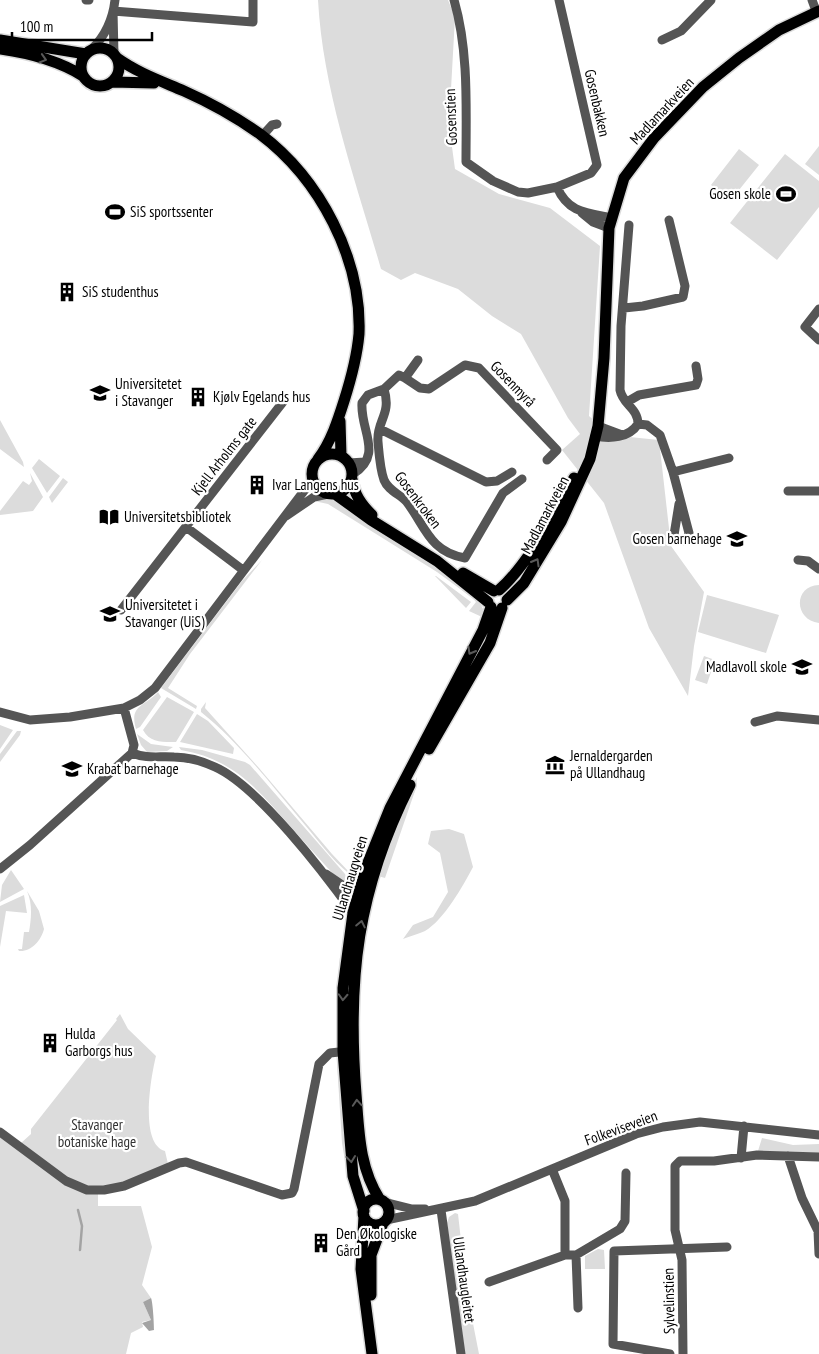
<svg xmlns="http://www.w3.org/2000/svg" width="819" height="1354" font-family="'PT Sans Narrow',sans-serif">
<rect width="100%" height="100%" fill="#fff"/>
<path fill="#dcdcdc" d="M 318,0 L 448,0 L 455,17 L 449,125 L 455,169 L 499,194 L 550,208 L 600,246 L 589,416 L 610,435 L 659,440 L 671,546 L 704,592 L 694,646 L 688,696 L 649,628 L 604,503 L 562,450 L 580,434 L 568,418 L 521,334 L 492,316 L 458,289 L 415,273 L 401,280 L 381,269 C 356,181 323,92 318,0 Z
M 819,146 L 819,175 L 805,164 Z
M 739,149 L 759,165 L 731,200 L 711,185 Z
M 785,154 L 819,181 L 819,207 L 777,260 L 730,223 Z
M 0,420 L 23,462 L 24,467 L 0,449 Z
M 39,459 L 60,476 L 47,493 L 32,468 Z
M 30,473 L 43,497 L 33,511 L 0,515 L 0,511 L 23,481 L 29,485 L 32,481 Z
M 63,478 L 68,482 L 52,503 L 49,497 Z
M 327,498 L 334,499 L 473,593 L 471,597 L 437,572 L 328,504 L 314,501 Z
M 262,560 L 190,654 L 168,688 L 197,706 L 196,709 L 161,688 L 242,581 Z
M 435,576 L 436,576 L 471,602 L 466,608 Z
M 819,585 L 819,623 C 794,620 793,586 819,585 Z
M 707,595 L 779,615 L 766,653 L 698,632 Z
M 477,597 L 483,609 L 482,617 L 469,611 L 476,602 L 474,599 Z
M 704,656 L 715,660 L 707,684 L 695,680 Z
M 158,692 L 161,697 L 140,727 L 136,729 C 129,705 144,707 158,692 Z
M 167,697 L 194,712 L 176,742 C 163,742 150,743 143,730 Z
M 206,702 L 205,708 L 259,768 L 332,854 L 350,873 L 359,877 L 358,880 C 337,867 321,844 305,825 C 272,786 241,744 201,712 L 201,709 Z
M 197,714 L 208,721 L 234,748 L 233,754 L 180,742 Z
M 0,725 L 13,730 L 0,749 Z
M 17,731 L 21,731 L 20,735 L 0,762 L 0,754 Z
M 137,734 L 151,744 L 173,747 L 167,751 L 147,752 L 141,745 Z
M 179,747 L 202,750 L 245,762 L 250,765 L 345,874 L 347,879 L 344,882 L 336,877 C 321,861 306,844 292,828 C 258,790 234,759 181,750 Z
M 417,777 L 416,788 L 385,878 L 378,876 L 397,818 Z
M 449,829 L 464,834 L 473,867 C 463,886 444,920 425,931 C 419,934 410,936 403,939 L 413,925 L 433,917 L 448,892 L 440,853 L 428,844 L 431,831 Z
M 11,870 L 24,889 L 0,902 L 2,885 Z
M 27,891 L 39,911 L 44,929 C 41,941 31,952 19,951 L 18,949 L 22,949 L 24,932 L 29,932 C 31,919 33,905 27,891 Z
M 24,895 L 27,913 L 6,911 L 0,947 L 0,906 Z
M 340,957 L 342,969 L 337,1043 L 336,999 Z
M 120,1014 L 128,1029 L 156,1056 C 151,1076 139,1144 165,1151 L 168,1164 L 98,1193 L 98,1206 L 141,1206 L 152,1247 L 142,1285 L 151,1298 L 143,1302 L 151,1320 L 142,1322 L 143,1327 L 131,1333 L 126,1354 L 0,1354 L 0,1135 L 21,1143 L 31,1134 L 31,1129 L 117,1020 L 116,1019 Z
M 337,1063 L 341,1065 L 347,1173 L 342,1143 Z
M 762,1138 L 793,1145 L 819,1144 L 819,1153 L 758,1151 Z
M 455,1213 L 458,1214 L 467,1293 L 479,1354 L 465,1354 L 447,1223 L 449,1217 Z
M 598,1249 L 604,1250 L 605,1269 L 585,1269 L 585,1256 Z"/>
<path fill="#a3a3a3" d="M 151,1298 C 153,1303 154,1324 154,1330 L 149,1331 L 142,1323 L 151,1320 L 143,1302 Z"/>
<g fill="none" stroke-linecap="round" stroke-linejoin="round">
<path stroke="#a3a3a3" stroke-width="2.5" d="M 78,1210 L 82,1226 L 80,1250"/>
<defs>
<path id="major" d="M 0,40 L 86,54
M81 67a19 19 0 1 1 38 0a19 19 0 1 1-38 0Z
M 0,49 C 29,53 59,61 83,76
M 117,58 C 138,73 161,81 184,91 C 211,103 236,117 260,134 C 320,179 362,259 359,334 C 357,357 351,379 344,401 C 338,420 331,442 318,459
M 112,82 L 154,83
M 340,421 L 341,455
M312 474a20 20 0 1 1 40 0a20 20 0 1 1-40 0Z
M 352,479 C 354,494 361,504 372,515
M 335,494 L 371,520 L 437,561 L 488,602
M 463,573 L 494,591
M 499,590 C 527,566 557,511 574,478
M 507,600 L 524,583 L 561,522 L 590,459 L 598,426 L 604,358 L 609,228 L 624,178 L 654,138 L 703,87 L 739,58 L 779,30 L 819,11
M 429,749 L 490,643 L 502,608
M363 1212a13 13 0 1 1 26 0a13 13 0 1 1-26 0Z
M 380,1200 C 359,1167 359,1132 356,1094 C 347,979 357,890 410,785
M 364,1211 L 353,1176 L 343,1051 L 343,988 L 353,913 L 367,865 L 390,808 L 483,630 L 491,607
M 364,1216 L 361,1269 L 372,1354
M 371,1295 L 371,1255 L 383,1223"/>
</defs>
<use href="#major" stroke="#dbdbdb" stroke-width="14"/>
<path stroke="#555" stroke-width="9" d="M 86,0 L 89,0
M 454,0 C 469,51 466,109 466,162 L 493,181 L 518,192 L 528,193 L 557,187 C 568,213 587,213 612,218
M 812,0 L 816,11
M 113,11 L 253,22 L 253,0
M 113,11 L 114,55
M 662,40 L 681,31 L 711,0
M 92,49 C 105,36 113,18 115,0
M 262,136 L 272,125 L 277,124
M 557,187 L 591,173 L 597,165 L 559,0
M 582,213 L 593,222 L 609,228
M 629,225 L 621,326 L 620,390 C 623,405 638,408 638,424
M 624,308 L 643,306 L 683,297 L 685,286 L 669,220
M 819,309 L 805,327 L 819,340
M 405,378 L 420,388 L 429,389 L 465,365 L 479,368 L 557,450 L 547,460
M 384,389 L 399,375 L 405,378 L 418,360
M 627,402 L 639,395 L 696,385 L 698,379 L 696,366
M 598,426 L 622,435
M 380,429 L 486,482 L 497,481 L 512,472
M 595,436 C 610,439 629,438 638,424 L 647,425 L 660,435 L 673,472 L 689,533 L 687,539 L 684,541 L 678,540 L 674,535 L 679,504
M 349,463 L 365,462
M 673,472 L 729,458
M 353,474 C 384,454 360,431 362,403 L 368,395 L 384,389 C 392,415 376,421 378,442 C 379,453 380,469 384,480 C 388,490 399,494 406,501 C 425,525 429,552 465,558 L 503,493 L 522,479
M 788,491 L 819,491
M 286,516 L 314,497 L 328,494
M 186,527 L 243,570
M 798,560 L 808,561 L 819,569
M 121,610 L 283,402
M 124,708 L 134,745 L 132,753
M 0,712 L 30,720 L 70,717 L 124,708 L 140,700 L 155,688 L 313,479
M 755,722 L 777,716 L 819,720
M 0,869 L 30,845 L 132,753 C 147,759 158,756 174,757 C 187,757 202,761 215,767 C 258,786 325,874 353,913
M 326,874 L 348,889 L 359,889
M 0,1132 L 66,1181 L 87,1190 L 104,1190 L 124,1186 L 179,1163 L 186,1162 L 282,1195 L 292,1193 L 294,1189 L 319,1064 L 330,1053 L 348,1051
M 788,1156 L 802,1198 L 818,1231 L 819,1254
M 741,1158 L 744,1126
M 552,1169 L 565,1201 L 565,1255
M 384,1202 L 412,1209 L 425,1209
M 441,1210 L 461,1354
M 386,1220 L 475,1201 L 636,1134 L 663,1127 L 700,1122 L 819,1135
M 614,1251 L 613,1344 L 670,1354
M 614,1251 L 727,1247
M 576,1255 L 578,1308
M 489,1282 L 565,1255 L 576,1255 L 620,1229 L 625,1221 L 626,1173
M 683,1354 L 682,1260 L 675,1230 L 675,1166 L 680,1161 L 714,1161 L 757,1155 L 819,1157"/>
<use href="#major" stroke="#000" stroke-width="11"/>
</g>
<defs><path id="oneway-chevron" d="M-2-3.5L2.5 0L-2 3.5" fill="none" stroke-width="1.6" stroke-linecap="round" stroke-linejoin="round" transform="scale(1.25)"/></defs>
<g stroke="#595959">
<use href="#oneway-chevron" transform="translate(43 59) rotate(17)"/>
<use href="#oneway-chevron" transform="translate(536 562) rotate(-60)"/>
<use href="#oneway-chevron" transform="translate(471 651) rotate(120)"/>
<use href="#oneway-chevron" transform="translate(361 924) rotate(-78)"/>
<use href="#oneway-chevron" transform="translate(343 997) rotate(93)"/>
<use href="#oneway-chevron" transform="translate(357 1103) rotate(-94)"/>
<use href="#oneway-chevron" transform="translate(351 1159) rotate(83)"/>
</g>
<defs>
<symbol id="stadium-bare" viewBox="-9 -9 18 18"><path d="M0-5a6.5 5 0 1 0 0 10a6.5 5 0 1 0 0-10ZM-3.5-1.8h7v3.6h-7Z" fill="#000" stroke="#fff" stroke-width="2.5" paint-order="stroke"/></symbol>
<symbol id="building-bare" viewBox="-9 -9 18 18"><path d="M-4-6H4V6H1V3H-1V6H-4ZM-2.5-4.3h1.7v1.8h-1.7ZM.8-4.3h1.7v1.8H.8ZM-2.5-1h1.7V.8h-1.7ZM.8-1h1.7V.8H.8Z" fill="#000" stroke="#fff" stroke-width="2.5" paint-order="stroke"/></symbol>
<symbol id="university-bare" viewBox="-9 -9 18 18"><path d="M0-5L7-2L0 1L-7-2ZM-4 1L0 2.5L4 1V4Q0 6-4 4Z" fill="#000" stroke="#fff" stroke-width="2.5" paint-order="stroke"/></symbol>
<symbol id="library-bare" viewBox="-9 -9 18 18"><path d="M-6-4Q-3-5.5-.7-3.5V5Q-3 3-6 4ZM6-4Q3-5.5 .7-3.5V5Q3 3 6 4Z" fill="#000" stroke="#fff" stroke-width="2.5" paint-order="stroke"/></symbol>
<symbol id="school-bare" viewBox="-9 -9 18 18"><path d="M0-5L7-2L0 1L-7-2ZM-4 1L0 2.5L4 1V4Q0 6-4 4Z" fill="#000" stroke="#fff" stroke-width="2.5" paint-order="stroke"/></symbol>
<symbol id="museum-bare" viewBox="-9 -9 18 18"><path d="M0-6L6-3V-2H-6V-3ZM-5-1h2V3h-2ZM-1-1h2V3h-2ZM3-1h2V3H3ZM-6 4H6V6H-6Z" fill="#000" stroke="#fff" stroke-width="2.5" paint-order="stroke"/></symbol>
</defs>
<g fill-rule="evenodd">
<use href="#stadium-bare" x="772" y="180" width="28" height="28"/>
<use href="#stadium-bare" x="101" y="198" width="28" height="28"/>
<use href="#building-bare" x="53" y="278" width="28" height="28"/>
<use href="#university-bare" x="86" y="379" width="28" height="28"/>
<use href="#building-bare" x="184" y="383" width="28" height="28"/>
<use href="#building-bare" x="243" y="471" width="28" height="28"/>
<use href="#library-bare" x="95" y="503" width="28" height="28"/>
<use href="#school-bare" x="723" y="525" width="28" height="28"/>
<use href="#university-bare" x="96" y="600" width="28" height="28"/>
<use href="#school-bare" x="788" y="653" width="28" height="28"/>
<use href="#museum-bare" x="541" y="751" width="28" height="28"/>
<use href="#school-bare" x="58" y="755" width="28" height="28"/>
<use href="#building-bare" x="36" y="1029" width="28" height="28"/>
<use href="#building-bare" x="307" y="1229" width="28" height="28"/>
</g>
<g text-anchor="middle" stroke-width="4.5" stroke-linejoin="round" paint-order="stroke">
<g font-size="15" fill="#000" stroke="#fff">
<text transform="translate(597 103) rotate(77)" y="5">Gosenbakken</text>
<text transform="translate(662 111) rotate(-47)" y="5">Madlamarkveien</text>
<text transform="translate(451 117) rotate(-92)" y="5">Gosenstien</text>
<text transform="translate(513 384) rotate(46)" y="5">Gosenmyrå</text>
<text transform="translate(224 456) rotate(-52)" y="5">Kjell Arholms gate</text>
<text transform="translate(418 500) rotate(53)" y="5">Gosenkroken</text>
<text transform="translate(545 515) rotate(-62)" y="5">Madlamarkveien</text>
<text transform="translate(350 878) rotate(-73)" y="5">Ullandhaugveien</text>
<text transform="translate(621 1128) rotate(-20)" y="5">Folkeviseveien</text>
<text transform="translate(464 1280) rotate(82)" y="5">Ullandhaugleitet</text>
<text transform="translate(669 1301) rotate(-91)" y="5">Sylvelinstien</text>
</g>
<g font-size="15" fill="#000" stroke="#fff" text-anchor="start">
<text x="771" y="199" text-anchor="end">Gosen skole</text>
<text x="130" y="217">SiS sportssenter</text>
<text x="82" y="297">SiS studenthus</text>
<text x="115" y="389">Universitetet<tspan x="115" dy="17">i Stavanger</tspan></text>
<text x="213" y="402">Kjølv Egelands hus</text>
<text x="272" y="490">Ivar Langens hus</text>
<text x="124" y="522">Universitetsbibliotek</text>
<text x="722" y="544" text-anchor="end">Gosen barnehage</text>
<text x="125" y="610">Universitetet i<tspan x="125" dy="17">Stavanger (UiS)</tspan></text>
<text x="787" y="672" text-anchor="end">Madlavoll skole</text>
<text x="570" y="761">Jernaldergarden<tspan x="570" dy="17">på Ullandhaug</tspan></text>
<text x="87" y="774">Krabat barnehage</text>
<text x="65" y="1039">Hulda<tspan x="65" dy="17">Garborgs hus</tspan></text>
<text x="336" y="1239">Den Økologiske<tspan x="336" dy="17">Gård</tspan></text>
</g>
<g font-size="15" fill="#333" stroke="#fff">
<text x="97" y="1130">Stavanger<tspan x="97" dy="17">botaniske hage</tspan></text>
</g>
</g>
<path d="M12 32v8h140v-8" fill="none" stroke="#000000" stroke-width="2.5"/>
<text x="20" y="32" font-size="15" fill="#000000" stroke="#ffffff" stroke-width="4" paint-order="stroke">100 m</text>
</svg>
